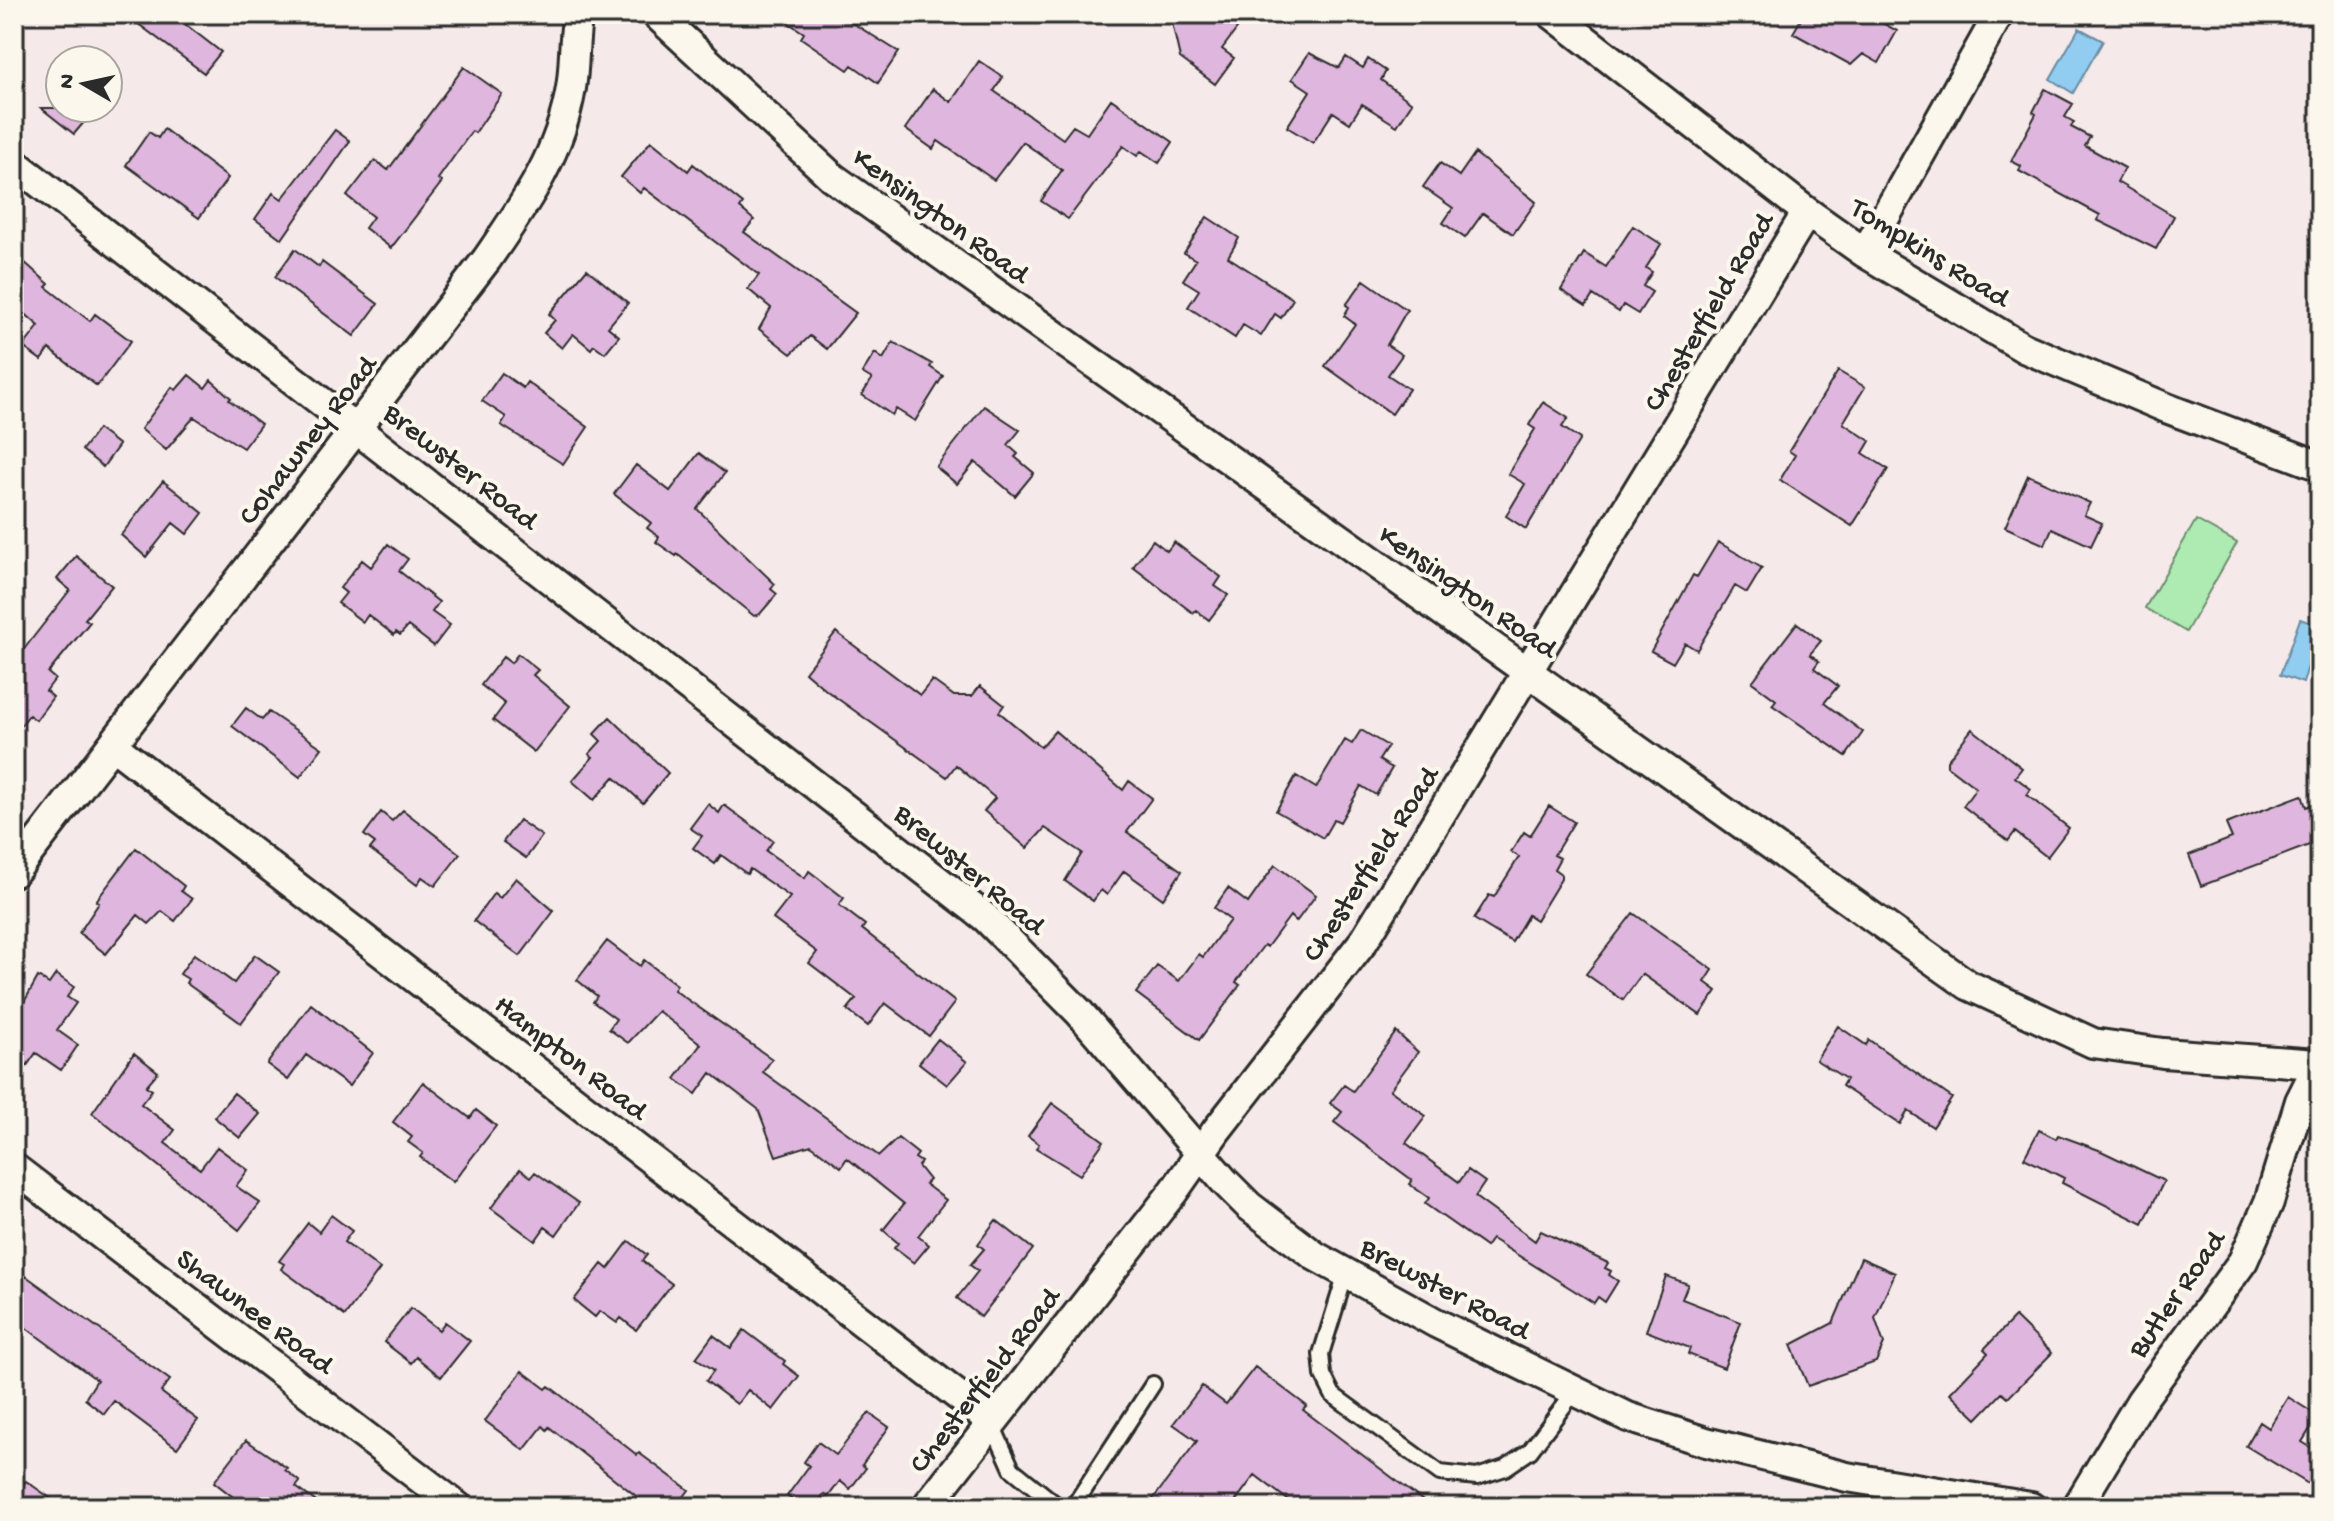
<svg xmlns="http://www.w3.org/2000/svg" width="2334" height="1521" font-family="'Gochi Hand',sans-serif">
<rect width="100%" height="100%" fill="#f5eae9"/>
<filter id="ink" filterUnits="userSpaceOnUse"><feTurbulence type="fractalNoise" baseFrequency=".0125" numOctaves="2"/><feDisplacementMap in="SourceGraphic" scale="16" xChannelSelector="R" yChannelSelector="G"/><feConvolveMatrix kernelMatrix="1 2 1 2 8 2 1 2 1" color-interpolation-filters="sRGB"/></filter>
<g filter="url(#ink)">
<path fill="#adebb2" stroke="#6c8b6e" stroke-width="2" d="M 2196,520 L 2237,543 L 2186,632 L 2145,608 Z"/>
<path fill="#91ccf1" stroke="#688ca2" stroke-width="2" d="M 2079,28 L 2103,41 L 2073,93 L 2050,79 Z
M 2300,619 L 2320,626 L 2303,683 L 2280,675 Z"/>
<path fill="#dfb6dd" stroke="#2b2b2b" stroke-width="2" d="M 125,14 L 172,14 L 221,52 L 204,73 Z
M 775,14 L 838,14 L 899,52 L 878,83 L 852,65 L 848,70 L 801,38 L 804,33 Z
M 1170,14 L 1248,14 L 1222,49 L 1234,58 L 1215,84 L 1180,58 Z
M 1804,14 L 1883,14 L 1879,21 L 1897,31 L 1879,63 L 1863,54 L 1851,65 L 1793,33 Z
M 1309,53 L 1339,68 L 1346,57 L 1363,68 L 1368,59 L 1386,71 L 1381,80 L 1412,103 L 1397,126 L 1362,104 L 1350,123 L 1333,112 L 1313,143 L 1287,127 L 1310,91 L 1292,79 Z
M 979,61 L 1003,77 L 994,91 L 1063,139 L 1073,126 L 1087,134 L 1111,99 L 1173,142 L 1159,163 L 1141,151 L 1137,156 L 1123,146 L 1068,219 L 1041,201 L 1062,170 L 1023,142 L 994,180 L 938,141 L 933,149 L 905,129 L 933,89 L 951,102 Z
M 464,67 L 502,94 L 475,133 L 472,131 L 438,179 L 442,182 L 391,248 L 365,228 L 373,217 L 347,196 L 375,160 L 388,170 Z
M 2045,89 L 2073,104 L 2065,117 L 2074,122 L 2071,127 L 2090,137 L 2085,146 L 2125,168 L 2117,182 L 2174,216 L 2156,249 L 2097,220 L 2100,215 L 2019,171 L 2021,166 L 2011,161 L 2036,114 L 2033,112 Z
M 41,108 L 96,108 L 74,134 Z
M 164,129 L 228,178 L 199,218 L 126,165 L 149,132 L 158,138 Z
M 335,130 L 350,141 L 282,239 L 255,219 L 273,193 L 282,199 Z
M 651,141 L 688,171 L 693,164 L 743,204 L 740,208 L 754,220 L 744,232 L 856,313 L 827,349 L 810,336 L 791,354 L 759,329 L 771,308 L 748,289 L 759,275 L 644,188 L 640,193 L 621,177 Z
M 1475,153 L 1536,202 L 1513,234 L 1483,213 L 1465,238 L 1443,223 L 1453,208 L 1423,187 L 1440,163 L 1459,176 Z
M 1207,217 L 1239,238 L 1228,257 L 1293,299 L 1281,318 L 1275,314 L 1261,336 L 1243,325 L 1235,338 L 1188,307 L 1199,290 L 1183,280 L 1196,260 L 1184,253 Z
M 1633,226 L 1661,244 L 1646,268 L 1652,272 L 1643,286 L 1652,292 L 1638,314 L 1623,305 L 1619,312 L 1593,295 L 1586,306 L 1561,290 L 1584,253 L 1606,267 Z
M 295,249 L 319,267 L 322,262 L 378,304 L 354,336 L 275,277 Z
M 14,253 L 49,284 L 46,287 L 90,321 L 95,314 L 131,341 L 97,386 L 49,349 L 41,360 L 23,347 L 39,326 L 14,304 Z
M 587,269 L 628,303 L 608,327 L 619,336 L 605,353 L 594,345 L 591,349 L 573,334 L 562,348 L 544,333 L 555,320 L 549,314 Z
M 1364,280 L 1407,310 L 1387,345 L 1402,355 L 1388,375 L 1409,389 L 1392,414 L 1325,366 L 1355,324 L 1344,316 L 1349,307 L 1346,305 Z
M 893,342 L 932,364 L 930,367 L 943,376 L 915,421 L 896,409 L 892,415 L 862,395 L 872,379 L 862,373 L 875,353 L 883,359 Z
M 1838,371 L 1865,387 L 1843,423 L 1870,441 L 1863,453 L 1888,469 L 1852,526 L 1780,480 L 1795,455 L 1789,451 Z
M 502,373 L 523,388 L 527,382 L 588,427 L 563,464 L 501,425 L 506,417 L 482,401 Z
M 189,375 L 205,388 L 211,380 L 231,398 L 229,400 L 261,424 L 243,448 L 194,417 L 166,450 L 141,429 L 172,387 L 176,390 Z
M 1543,402 L 1568,418 L 1562,427 L 1580,439 L 1526,529 L 1506,516 L 1525,484 L 1508,474 L 1535,429 L 1529,425 Z
M 984,406 L 1020,430 L 1008,445 L 1018,454 L 1015,457 L 1034,473 L 1015,496 L 975,462 L 957,484 L 936,467 Z
M 98,429 L 119,445 L 103,467 L 82,450 Z
M 699,453 L 725,473 L 697,509 L 775,584 L 771,589 L 777,594 L 760,614 L 754,616 L 677,554 L 676,556 L 656,542 L 659,537 L 647,528 L 651,523 L 614,494 L 636,465 L 670,491 Z
M 2028,475 L 2090,503 L 2084,515 L 2102,523 L 2091,546 L 2052,528 L 2045,545 L 2005,527 Z
M 163,481 L 203,513 L 187,534 L 173,523 L 146,557 L 121,535 Z
M 1153,540 L 1167,551 L 1174,542 L 1221,577 L 1215,586 L 1228,595 L 1209,620 L 1196,610 L 1193,613 L 1133,567 Z
M 1718,542 L 1762,568 L 1747,593 L 1735,586 L 1697,650 L 1685,643 L 1673,663 L 1651,651 L 1693,575 L 1697,577 Z
M 388,544 L 408,559 L 399,571 L 439,602 L 432,612 L 450,625 L 434,646 L 408,626 L 400,635 L 396,632 L 394,635 L 368,615 L 363,622 L 338,603 L 346,593 L 340,588 L 362,560 L 371,567 Z
M 76,556 L 112,586 L 85,619 L 90,622 L 48,673 L 55,679 L 46,691 L 53,697 L 36,720 L 29,715 L 14,734 L 14,662 L 70,590 L 57,579 Z
M 1797,623 L 1821,641 L 1810,654 L 1819,661 L 1814,668 L 1838,686 L 1824,703 L 1863,732 L 1846,756 L 1772,705 L 1776,700 L 1752,682 Z
M 836,632 L 920,695 L 932,680 L 954,696 L 972,696 L 980,686 L 1004,705 L 999,712 L 1041,747 L 1055,731 L 1123,790 L 1129,781 L 1152,798 L 1127,832 L 1182,871 L 1163,899 L 1124,871 L 1107,895 L 1101,890 L 1093,901 L 1065,881 L 1082,853 L 1045,828 L 1027,848 L 984,811 L 995,798 L 956,765 L 947,777 L 827,691 L 805,672 Z
M 518,654 L 538,670 L 533,675 L 570,706 L 534,752 L 493,720 L 505,704 L 481,685 L 503,657 L 511,663 Z
M 246,708 L 262,720 L 269,712 L 322,748 L 300,777 L 232,726 Z
M 610,717 L 668,773 L 643,803 L 614,777 L 594,800 L 572,781 L 593,757 L 589,754 L 601,741 L 594,734 Z
M 1972,729 L 2022,768 L 2015,777 L 2031,789 L 2027,795 L 2069,828 L 2047,857 L 2015,832 L 2008,841 L 1963,806 L 1976,788 L 1947,766 L 1947,761 Z
M 1361,730 L 1388,746 L 1379,760 L 1392,768 L 1376,795 L 1361,786 L 1340,822 L 1334,819 L 1323,838 L 1276,811 L 1296,776 L 1316,788 L 1345,740 L 1352,744 Z
M 2302,795 L 2306,807 L 2320,802 L 2320,841 L 2201,886 L 2189,855 L 2232,838 L 2226,824 Z
M 708,804 L 719,813 L 724,805 L 773,841 L 766,851 L 805,878 L 809,871 L 844,898 L 839,905 L 865,925 L 862,929 L 955,1002 L 929,1036 L 885,1003 L 868,1026 L 847,1010 L 856,999 L 809,963 L 817,952 L 773,919 L 790,897 L 750,869 L 747,874 L 721,855 L 715,864 L 693,848 L 702,836 L 690,828 Z
M 1549,806 L 1574,822 L 1554,855 L 1560,858 L 1554,869 L 1561,874 L 1561,879 L 1536,920 L 1528,915 L 1512,942 L 1474,919 L 1489,895 L 1494,897 L 1519,857 L 1511,852 L 1524,832 L 1530,836 Z
M 403,810 L 460,854 L 435,886 L 422,877 L 417,885 L 370,849 L 375,843 L 364,835 L 381,812 L 392,821 Z
M 519,820 L 542,836 L 526,858 L 503,842 Z
M 136,848 L 184,886 L 181,891 L 192,899 L 175,921 L 162,911 L 149,924 L 138,915 L 106,954 L 79,933 L 99,903 L 96,901 Z
M 1275,865 L 1316,895 L 1296,922 L 1290,916 L 1267,947 L 1264,945 L 1236,982 L 1240,985 L 1199,1040 L 1136,993 L 1157,966 L 1179,981 L 1199,954 L 1203,957 L 1230,920 L 1214,908 L 1228,888 L 1248,903 Z
M 516,878 L 554,911 L 520,956 L 474,921 L 494,893 L 500,898 Z
M 1633,913 L 1713,970 L 1705,982 L 1717,991 L 1700,1015 L 1642,974 L 1623,1000 L 1586,974 Z
M 607,941 L 640,966 L 644,960 L 677,985 L 674,990 L 772,1059 L 763,1072 L 879,1156 L 898,1138 L 918,1154 L 915,1158 L 921,1162 L 918,1166 L 929,1180 L 925,1184 L 946,1200 L 918,1236 L 929,1245 L 914,1263 L 894,1248 L 898,1243 L 883,1230 L 904,1204 L 847,1158 L 841,1167 L 811,1145 L 776,1156 L 758,1109 L 711,1073 L 696,1094 L 675,1079 L 701,1044 L 658,1011 L 628,1043 L 609,1029 L 616,1019 L 593,1002 L 597,996 L 577,980 Z
M 194,954 L 234,983 L 255,955 L 279,972 L 241,1023 L 186,983 L 188,979 L 180,974 Z
M 56,974 L 74,987 L 67,997 L 76,1003 L 57,1030 L 78,1045 L 61,1070 L 36,1053 L 14,1084 L 14,1020 L 38,977 L 49,984 Z
M 311,1004 L 373,1053 L 349,1086 L 306,1055 L 288,1080 L 267,1064 Z
M 1838,1026 L 1866,1045 L 1869,1040 L 1952,1098 L 1933,1127 L 1908,1111 L 1900,1124 L 1842,1086 L 1846,1079 L 1816,1060 Z
M 1396,1032 L 1418,1052 L 1390,1090 L 1426,1116 L 1406,1143 L 1459,1182 L 1468,1170 L 1485,1182 L 1475,1197 L 1535,1241 L 1541,1231 L 1608,1263 L 1605,1268 L 1611,1271 L 1609,1275 L 1618,1281 L 1605,1302 L 1598,1297 L 1594,1303 L 1492,1239 L 1486,1247 L 1425,1204 L 1429,1198 L 1409,1184 L 1412,1180 L 1334,1122 L 1342,1112 L 1330,1103 L 1344,1085 L 1353,1091 Z
M 938,1039 L 967,1062 L 947,1085 L 919,1063 Z
M 134,1053 L 158,1072 L 146,1086 L 152,1090 L 141,1104 L 175,1130 L 165,1143 L 200,1169 L 217,1147 L 248,1170 L 236,1186 L 260,1203 L 239,1230 L 92,1113 Z
M 423,1082 L 470,1118 L 476,1110 L 496,1126 L 453,1182 L 420,1157 L 423,1153 L 408,1142 L 412,1137 L 393,1122 Z
M 234,1093 L 260,1114 L 240,1138 L 214,1117 Z
M 1052,1103 L 1104,1141 L 1080,1175 L 1036,1148 L 1039,1144 L 1028,1136 Z
M 2039,1130 L 2056,1139 L 2058,1135 L 2099,1150 L 2164,1181 L 2143,1224 L 2062,1183 L 2064,1178 L 2024,1158 Z
M 520,1169 L 531,1177 L 535,1172 L 579,1203 L 556,1235 L 545,1227 L 535,1241 L 491,1208 Z
M 331,1215 L 352,1231 L 344,1242 L 380,1269 L 345,1316 L 281,1269 L 284,1264 L 279,1261 L 308,1223 L 319,1232 Z
M 996,1220 L 1033,1249 L 981,1317 L 957,1298 L 978,1271 L 970,1265 L 984,1249 L 978,1244 Z
M 629,1241 L 647,1255 L 642,1261 L 672,1284 L 636,1330 L 621,1318 L 617,1323 L 600,1311 L 595,1317 L 574,1300 L 602,1264 L 608,1269 Z
M 1861,1258 L 1895,1273 L 1875,1318 L 1884,1344 L 1876,1362 L 1808,1386 L 1791,1345 L 1833,1323 Z
M 26,1276 L 170,1380 L 161,1392 L 198,1420 L 177,1448 L 114,1401 L 104,1414 L 85,1399 L 97,1380 L 14,1319 L 14,1292 Z
M 1666,1276 L 1688,1284 L 1682,1299 L 1741,1322 L 1724,1368 L 1688,1354 L 1690,1348 L 1646,1331 Z
M 411,1308 L 439,1330 L 445,1322 L 470,1341 L 441,1377 L 416,1357 L 411,1363 L 384,1342 Z
M 2015,1317 L 2052,1353 L 2008,1398 L 2002,1393 L 1977,1419 L 1950,1393 L 1988,1353 L 1984,1349 Z
M 744,1330 L 785,1361 L 783,1364 L 799,1376 L 773,1410 L 748,1390 L 737,1404 L 706,1381 L 714,1370 L 696,1358 L 713,1335 L 731,1348 Z
M 1255,1367 L 1307,1406 L 1303,1410 L 1431,1507 L 1297,1507 L 1255,1475 L 1231,1507 L 1147,1507 L 1197,1441 L 1173,1424 L 1202,1386 L 1226,1404 Z
M 522,1371 L 546,1389 L 549,1386 L 637,1455 L 639,1453 L 689,1490 L 676,1507 L 650,1507 L 549,1427 L 547,1430 L 543,1426 L 524,1450 L 485,1421 Z
M 2288,1397 L 2318,1416 L 2302,1442 L 2320,1453 L 2320,1491 L 2246,1446 L 2260,1422 L 2269,1428 Z
M 869,1413 L 889,1427 L 862,1465 L 866,1468 L 850,1489 L 840,1481 L 828,1497 L 824,1494 L 814,1507 L 802,1507 L 787,1496 L 809,1466 L 804,1462 L 818,1442 L 836,1455 Z
M 246,1440 L 287,1468 L 285,1470 L 300,1482 L 296,1487 L 323,1507 L 246,1507 L 214,1482 Z
M 26,1481 L 63,1507 L 14,1507 L 14,1497 Z"/>
<g fill="none" stroke-linecap="round" stroke-linejoin="round">
<defs>
<path id="lane" d="M 1346,1273 L 1321,1354 L 1323,1375 L 1333,1395 L 1440,1473 L 1477,1477 L 1505,1468 L 1530,1451 L 1574,1392
M 991,1422 L 1012,1469 L 1059,1507
M 1073,1507 L 1153,1384"/>
<path id="street" d="M 656,14 L 832,177 L 1968,985 L 2093,1043 L 2163,1053 L 2317,1064
M 1552,14 L 1807,212 L 1865,253 L 2024,348 L 2169,409 L 2320,466
M 14,163 L 986,918 L 1079,1012 L 1225,1182 L 1249,1206 L 1315,1256 L 1436,1323 L 1628,1417 L 1706,1442 L 1847,1477 L 2031,1507
M 1865,253 L 1999,14
M 112,745 L 991,1421
M 14,872 L 487,259 C 524,205 560,155 571,88 C 575,64 573,39 578,14
M 14,1168 L 458,1507
M 926,1507 L 1174,1191 L 1216,1131 L 1363,942 L 1807,212
M 2077,1507 L 2141,1401 L 2243,1261 L 2269,1202 L 2300,1101 L 2320,1061"/>
</defs>
<use href="#lane" stroke="#2b2b2b" stroke-width="20"/>
<use href="#street" stroke="#2b2b2b" stroke-width="34"/>
<use href="#lane" stroke="#fbf7ec" stroke-width="14"/>
<use href="#street" stroke="#fbf7ec" stroke-width="28"/>
</g>
</g>
<g text-anchor="middle" stroke-width="8" stroke-linejoin="round" paint-order="stroke">
<g font-size="30" fill="#2b2b2b" stroke="#fbf7ec">
<text transform="translate(942 214) rotate(36)" y="10">Kensington Road</text>
<text transform="translate(1931 251) rotate(32)" y="10">Tompkins Road</text>
<text transform="translate(1707 311) rotate(-59)" y="10">Chesterfield Road</text>
<text transform="translate(306 439) rotate(-52)" y="10">Cohawney Road</text>
<text transform="translate(462 465) rotate(38)" y="10">Brewster Road</text>
<text transform="translate(1469 590) rotate(35)" y="10">Kensington Road</text>
<text transform="translate(1369 863) rotate(-57)" y="10">Chesterfield Road</text>
<text transform="translate(971 868) rotate(40)" y="10">Brewster Road</text>
<text transform="translate(572 1056) rotate(38)" y="10">Hampton Road</text>
<text transform="translate(1446 1287) rotate(28)" y="10">Brewster Road</text>
<text transform="translate(2175 1293) rotate(-55)" y="10">Butler Road</text>
<text transform="translate(256 1310) rotate(37)" y="10">Shawnee Road</text>
<text transform="translate(983 1379) rotate(-52)" y="10">Chesterfield Road</text>
</g>
</g>
<rect width="2334" height="1521" fill="none" stroke="#fbf7ec" stroke-width="48"/>
<rect x="24" y="24" width="2286" height="1473" fill="none" stroke="#2b2b2b" stroke-width="3" filter="url(#ink)"/>
<g transform="translate(84 84) rotate(279)"><circle r="38" fill="#fbf7ec" stroke="#a8a59f" stroke-width="2"/>
<path d="M0-6L14 30L0 20L-14 30Z" fill="#2b2b2b"/>
<text y="-12" font-size="22" font-weight="bold" text-anchor="middle" fill="#2b2b2b">N</text>
</g>
</svg>
